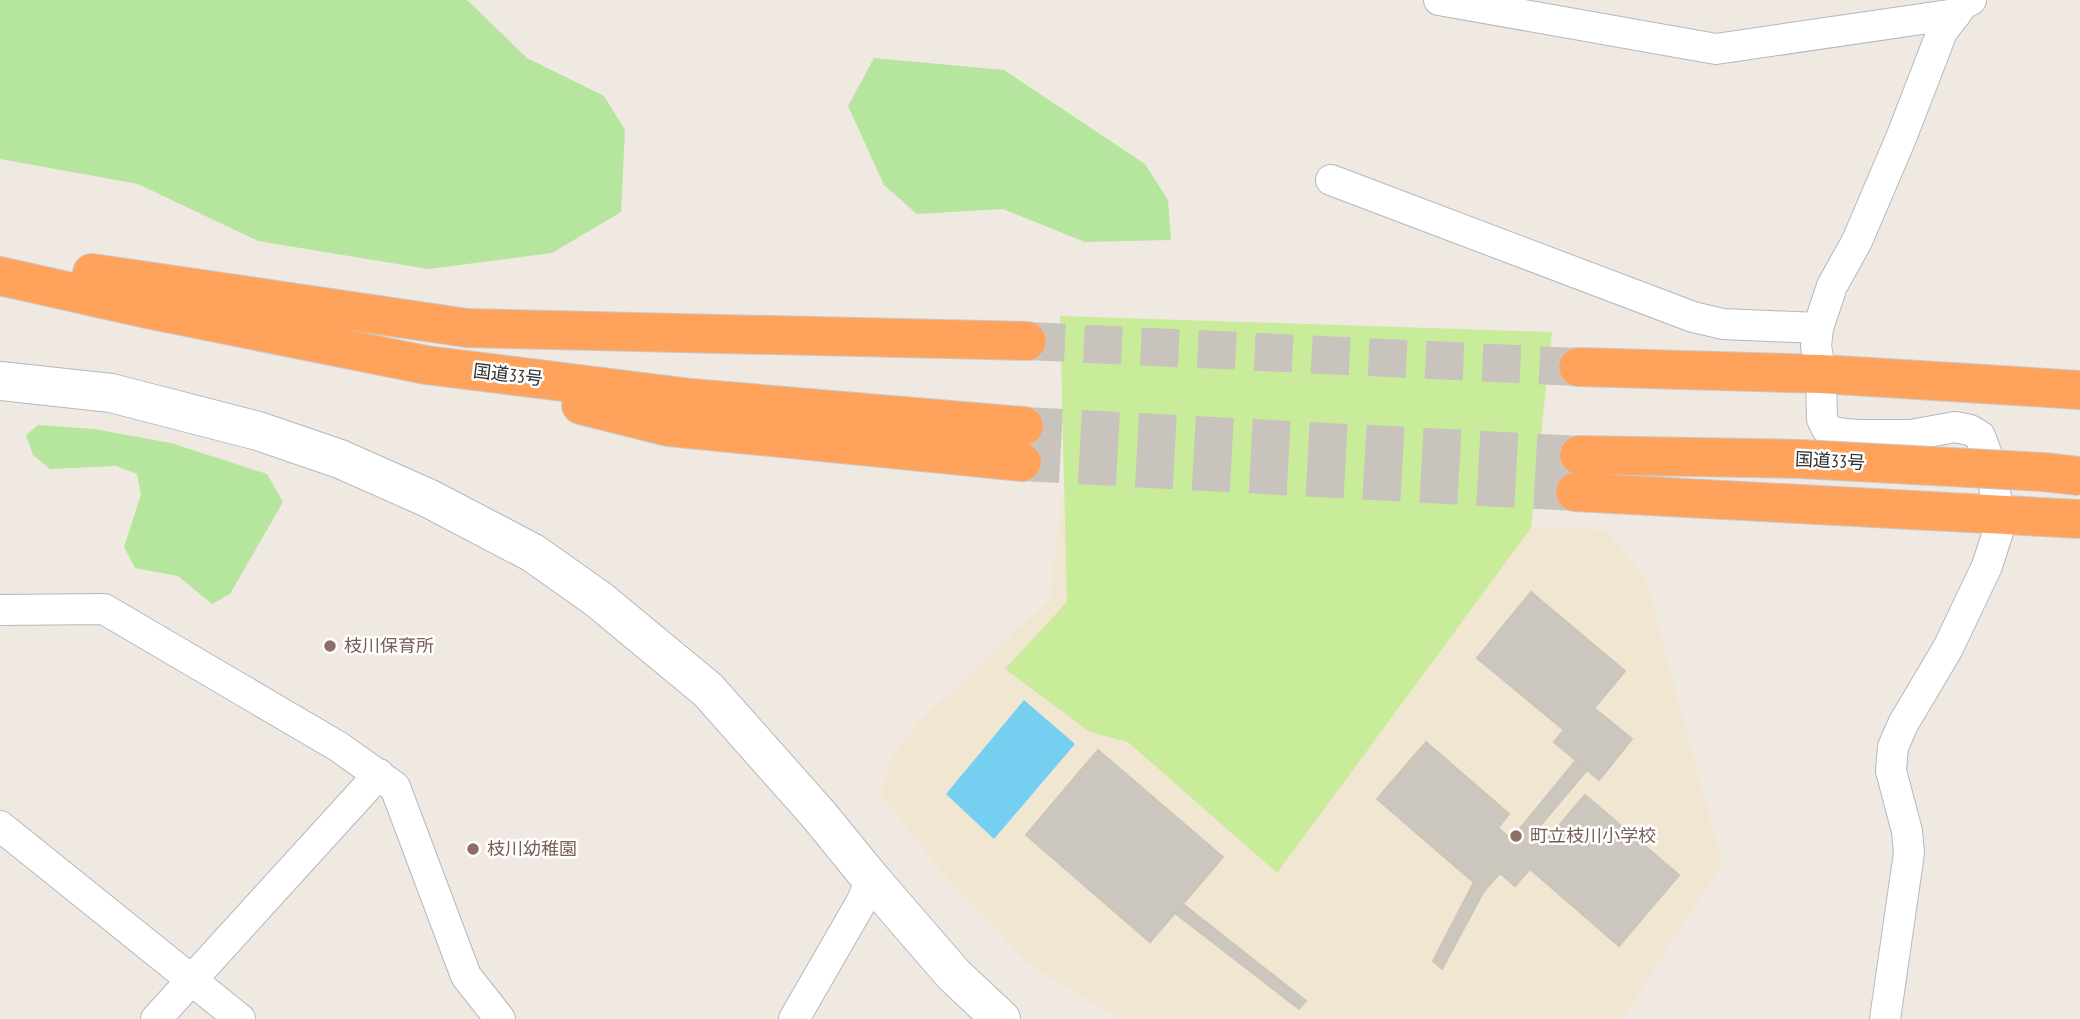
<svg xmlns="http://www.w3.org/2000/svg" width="2080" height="1019" font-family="'PT Sans Narrow','Noto Sans JP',sans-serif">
<rect width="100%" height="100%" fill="#efe9e1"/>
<path fill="#f0e6d1" d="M 1060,316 L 1552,332 L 1531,528 L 1605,530 L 1645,576 L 1722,864 L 1622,1019 L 1121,1019 L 1028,964 L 938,867 L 880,794 L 892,756 L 918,722 L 1050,599 L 1064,482 Z"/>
<path fill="#b6e59e" d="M 0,0 L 467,0 L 527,58 L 604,96 L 625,130 L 621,212 L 552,253 L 428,269 L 258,241 L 138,184 L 0,159 Z
M 874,58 L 1004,70 L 1145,164 L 1168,200 L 1171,240 L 1085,242 L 1003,209 L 917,214 L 884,185 L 848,106 Z
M 38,425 L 94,429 L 171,443 L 267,474 L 283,502 L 230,594 L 212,604 L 178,576 L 135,568 L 124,547 L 141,495 L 137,474 L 116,466 L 50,469 L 33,455 L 26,435 Z"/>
<path fill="#c9ec9a" d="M 1060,316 L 1552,332 L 1531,528 L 1277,873 L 1128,742 L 1090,732 L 1005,669 L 1067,602 Z"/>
<path fill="#75cff0" d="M 1024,700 L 1075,744 L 994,839 L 946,794 Z"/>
<path fill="#cbc7bf" stroke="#cbc5ba" stroke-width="2" d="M 1531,592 L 1625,671 L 1594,708 L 1632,739 L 1599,780 L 1554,742 L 1564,730 L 1477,658 Z
M 1426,742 L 1509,814 L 1498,828 L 1511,839 L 1523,825 L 1544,843 L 1585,795 L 1679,875 L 1619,946 L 1530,869 L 1515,886 L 1500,873 L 1484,891 L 1377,799 Z
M 1098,750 L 1223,857 L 1150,942 L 1026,835 Z
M 1576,760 L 1587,770 L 1533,834 L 1523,825 Z
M 1474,882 L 1484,891 L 1442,969 L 1433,961 Z
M 1183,904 L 1306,1001 L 1299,1009 L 1175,913 Z"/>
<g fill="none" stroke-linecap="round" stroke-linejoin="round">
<path stroke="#c8c4bd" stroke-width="38" stroke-dasharray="38 19" stroke-linecap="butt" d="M 1027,341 L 1578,367
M 1024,426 L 1579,455
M 1022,462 L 1575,492"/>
<defs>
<path id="street" d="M 1439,0 L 1716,49 L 1956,14
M 1331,180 L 1693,317 L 1723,324 L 1818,328
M 0,610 L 104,609 L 339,747 L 395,787 L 466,976 L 500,1019
M 0,826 L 240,1019
M 156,1019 L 379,774
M 794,1019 L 862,901 L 871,879
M 1885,1019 L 1909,853 L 1907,831 L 1891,771 L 1893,747 L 1903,724 L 1948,648 L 1987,566 L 1998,532 L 1999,514 L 1990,463 L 1980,436 L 1970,430 L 1955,427 L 1911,435 L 1856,435 L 1837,433 L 1827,429 L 1822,419 L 1821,374 L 1816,346 L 1818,328 L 1832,286 L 1857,241 L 1901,138 L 1942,32 L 1963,4 L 1971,0"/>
<path id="secondary" d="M 0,381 L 111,393 L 258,431 L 340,459 L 428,498 L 533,553 L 598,599 L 708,690 L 818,814 L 871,879 L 954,975 L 1001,1019"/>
<path id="highway" d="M 92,273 L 467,328 L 1027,341
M 0,276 L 147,309 L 426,365 L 691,398 L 1024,426
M 1578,367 L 1821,374 L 2080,390
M 581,405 L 669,427 L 1022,462
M 1579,455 L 1801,459
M 1575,492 L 2080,519"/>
</defs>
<use href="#street" stroke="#b4b7c1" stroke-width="32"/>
<use href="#secondary" stroke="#b4b7c1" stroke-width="40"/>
<use href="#highway" stroke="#c9c9c9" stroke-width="40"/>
<use href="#street" stroke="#fff" stroke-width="30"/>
<use href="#secondary" stroke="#fff" stroke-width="38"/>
<use href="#highway" stroke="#ffa35c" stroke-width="38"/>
<defs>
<path id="highway-bridge" d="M 1801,459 L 2043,472 L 2080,476"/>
</defs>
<use href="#highway-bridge" stroke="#c9c9c9" stroke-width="40" stroke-linecap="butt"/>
<use href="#highway-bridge" stroke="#ffa35c" stroke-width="38"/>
</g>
<g fill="#8d6e63" stroke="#fff" stroke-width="2.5">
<circle cx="330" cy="646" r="7"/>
<circle cx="1516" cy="836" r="7"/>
<circle cx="473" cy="849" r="7"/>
</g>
<g text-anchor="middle" stroke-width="5" stroke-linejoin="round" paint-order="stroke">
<g font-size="18" fill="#2e2e2e" stroke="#fff">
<text transform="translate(508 375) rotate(7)" y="6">国道33号</text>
<text transform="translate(1830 461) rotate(3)" y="6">国道33号</text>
</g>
<g font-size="18" fill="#785e54" stroke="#fff" text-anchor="start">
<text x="344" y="652">枝川保育所</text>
<text x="1530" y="842">町立枝川小学校</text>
<text x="487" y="855">枝川幼稚園</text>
</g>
</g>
</svg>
